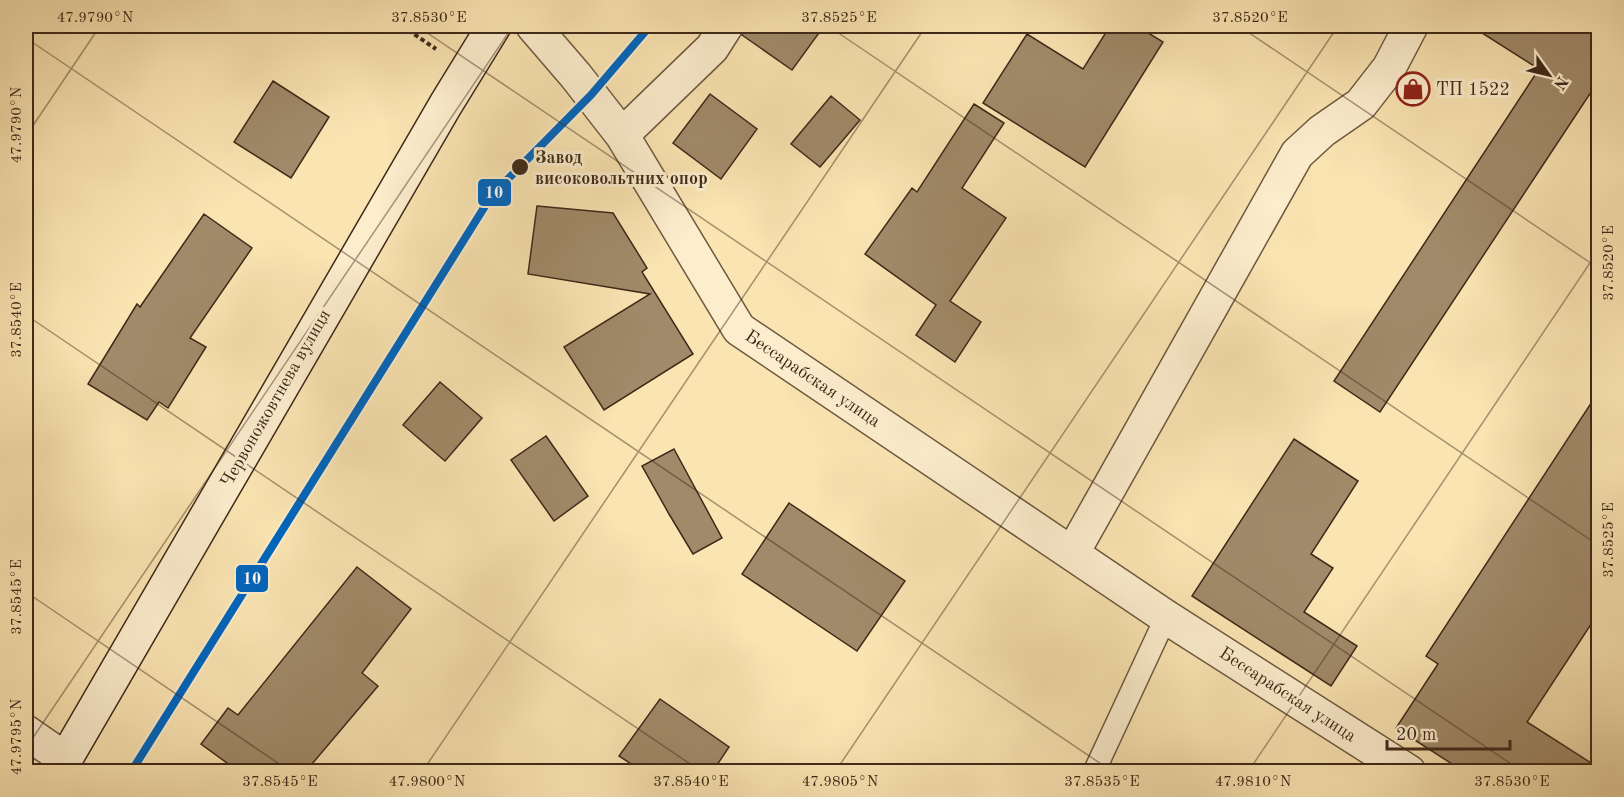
<svg xmlns="http://www.w3.org/2000/svg" width="1624" height="797" font-family="'Old Standard TT',serif">
<rect width="100%" height="100%" fill="#fae4b2"/>
<filter id="stains"><feTurbulence type="fractalNoise" baseFrequency=".00333" numOctaves="4"/><feColorMatrix values="0 0 0 0 .2 0 0 0 0 .09 0 0 0 0 .02 0 0 0 .5 -.17"/></filter>
<radialGradient id="worn" r=".72"><stop offset=".6" stop-color="#630" stop-opacity="0"/><stop offset="1" stop-color="#630" stop-opacity=".3"/></radialGradient>
<path fill="#a08a69" stroke="#3e2919" stroke-width="1.5" d="M 745,26 L 824,26 L 792,70 L 742,35 Z
M 1110,26 L 1137,26 L 1163,42 L 1085,167 L 983,103 L 1027,34 L 1083,69 Z
M 1471,26 L 1599,26 L 1599,80 L 1380,412 L 1334,381 L 1539,69 Z
M 273,81 L 329,117 L 291,178 L 234,142 Z
M 710,94 L 757,129 L 721,179 L 673,143 Z
M 831,96 L 860,120 L 820,167 L 791,144 Z
M 974,104 L 1004,123 L 962,188 L 1006,218 L 950,301 L 981,322 L 955,362 L 916,335 L 936,305 L 865,254 L 912,188 L 917,192 Z
M 537,206 L 613,213 L 647,268 L 642,272 L 693,354 L 604,410 L 564,347 L 650,294 L 528,274 Z
M 204,214 L 252,248 L 190,338 L 206,347 L 168,408 L 159,402 L 147,420 L 88,384 L 137,304 L 140,307 Z
M 440,382 L 482,418 L 445,461 L 403,425 Z
M 1599,391 L 1599,612 L 1527,722 L 1599,768 L 1599,771 L 1463,771 L 1396,728 L 1438,664 L 1426,656 Z
M 546,436 L 588,496 L 554,521 L 511,460 Z
M 1294,439 L 1358,481 L 1311,554 L 1333,568 L 1304,612 L 1357,646 L 1331,686 L 1192,596 Z
M 674,449 L 722,538 L 693,554 L 669,514 L 642,466 Z
M 789,503 L 905,581 L 857,651 L 742,574 Z
M 357,567 L 411,609 L 362,673 L 378,686 L 306,771 L 238,771 L 201,744 L 228,708 L 238,715 Z
M 660,699 L 729,747 L 713,771 L 642,771 L 619,756 Z"/>
<g fill="none" stroke-linecap="round" stroke-linejoin="round">
<defs>
<path id="lane" d="M 1094,772 L 1166,617"/>
<path id="street" d="M 533,26 L 576,76 L 622,135 L 739,329 L 1166,617 L 1409,772
M 622,135 L 712,48 L 726,26
M 1073,552 L 1297,154 L 1322,131 L 1361,104 L 1389,68 L 1411,26
M 26,732 L 65,759"/>
<path id="secondary" d="M 58,772 L 446,104 L 494,26"/>
</defs>
<use href="#lane" stroke="#6d583f" stroke-width="24"/>
<use href="#street" stroke="#6d583f" stroke-width="36"/>
<use href="#secondary" stroke="#3e2919" stroke-width="36"/>
<path stroke="#3e2919" stroke-width="4" stroke-dasharray="4.5 3" stroke-linecap="butt" d="M 402,26 L 436,49"/>
<use href="#lane" stroke="#fcedcd" stroke-width="21"/>
<use href="#street" stroke="#fcedcd" stroke-width="33"/>
<use href="#secondary" stroke="#fcedcd" stroke-width="33"/>
<defs>
<path id="tram-1" d="M 131,772 L 492,195 L 591,95 L 650,26"/>
</defs>
<use href="#tram-1" stroke="#fcedcd" stroke-width="12"/>
<use href="#tram-1" stroke="#0065bd" stroke-width="8"/>
</g>
<path fill="none" stroke="#3e2919" stroke-width="1.5" stroke-opacity="0.45" d="M 417,26 L 1523,772M 828,26 L 1598,545M 1239,26 L 1598,268M 26,38 L 1113,772M 26,136 L 100,26M 26,315 L 702,772M 26,592 L 291,772M 26,748 L 513,26M 422,772 L 926,26M 835,772 L 1338,26M 1248,772 L 1598,251"/>
<defs>
<symbol id="shop-ring" viewBox="-11 -11 22 22"><circle r="9.5" fill="#fcedcd" stroke="#8f2418" stroke-width="1.5"/><path d="M-5-2.5h2.3a2.7 3.5 0 0 1 5.4 0H5L5.5 6h-11ZM-1.5-2.5h3a1.5 2.3 0 0 0-3 0Z" fill="#8f2418"/></symbol>
</defs>
<g fill-rule="evenodd">
<use href="#shop-ring" x="1394" y="70" width="38" height="38"/>
</g>
<circle fill="#3e2919" stroke="#fcedcd" stroke-width="2" cx="520" cy="167" r="9"/>
<g text-anchor="middle" stroke-width="6" stroke-linejoin="round" paint-order="stroke">
<g font-size="18" fill="#3e2919" stroke="#fcedcd" text-anchor="start">
<text x="1436" y="95">ТП 1522</text>
</g>
<g font-size="18" font-weight="bold" fill="#3e2919" stroke="#fcedcd" text-anchor="start">
<text x="535" y="163">Завод<tspan x="535" dy="21">високовольтних опор</tspan></text>
</g>
<g font-size="18" fill="#3e2919" stroke="#fcedcd">
<text transform="translate(813 378) rotate(34)" y="6">Бессарабская улица</text>
<text transform="translate(275 398) rotate(-60)" y="6">Червоножовтнева вулиця</text>
<text transform="translate(1288 694) rotate(33)" y="6">Бессарабская улица</text>
</g>
</g>
<g stroke="#fcedcd" stroke-width="2">
<rect x="477" y="178" width="35" height="29" rx="6" fill="#0065bd"/>
<rect x="235" y="564" width="34" height="29" rx="6" fill="#0065bd"/>
</g>
<g font-size="16" text-anchor="middle" font-weight="bold" fill="#fff">
<text x="494" y="198">10</text>
<text x="252" y="584">10</text>
</g>
<rect width="1624" height="797" fill="none" stroke="#fae4b2" stroke-width="66"/>
<g transform="translate(1549 75) rotate(124)" stroke="#fcedcd" stroke-width="4.5" paint-order="stroke">
<path d="M0-4.5L10 22L0 15L-10 22Z" fill="#3e2919"/>
<text y="-9" font-size="16" font-weight="bold" text-anchor="middle" fill="#3e2919">N</text>
</g>
<path d="M1387 740v9h123v-9" fill="none" stroke="#3e2919" stroke-width="3"/>
<text x="1396" y="740" font-size="18" fill="#3e2919" stroke="#fcedcd" stroke-width="4.5" paint-order="stroke">20 m</text>
<rect x="33" y="33" width="1558" height="731" fill="none" stroke="#3e2919" stroke-width="2"/>
<g font-size="15" text-anchor="middle" fill="#3e2919">
<text x="95" y="22">47.9790°N</text>
<text x="429" y="22">37.8530°E</text>
<text x="839" y="22">37.8525°E</text>
<text x="1250" y="22">37.8520°E</text>
<text transform="translate(16 125) rotate(-90)" y="5">47.9790°N</text>
<text transform="translate(1608 263) rotate(-90)" y="5">37.8520°E</text>
<text transform="translate(16 320) rotate(-90)" y="5">37.8540°E</text>
<text transform="translate(1608 540) rotate(-90)" y="5">37.8525°E</text>
<text transform="translate(16 597) rotate(-90)" y="5">37.8545°E</text>
<text transform="translate(16 737) rotate(-90)" y="5">47.9795°N</text>
<text x="280" y="786">37.8545°E</text>
<text x="427" y="786">47.9800°N</text>
<text x="691" y="786">37.8540°E</text>
<text x="840" y="786">47.9805°N</text>
<text x="1102" y="786">37.8535°E</text>
<text x="1253" y="786">47.9810°N</text>
<text x="1512" y="786">37.8530°E</text>
</g>
<rect width="100%" height="100%" filter="url(#stains)"/>
<rect width="100%" height="100%" fill="url(#worn)"/>
</svg>
